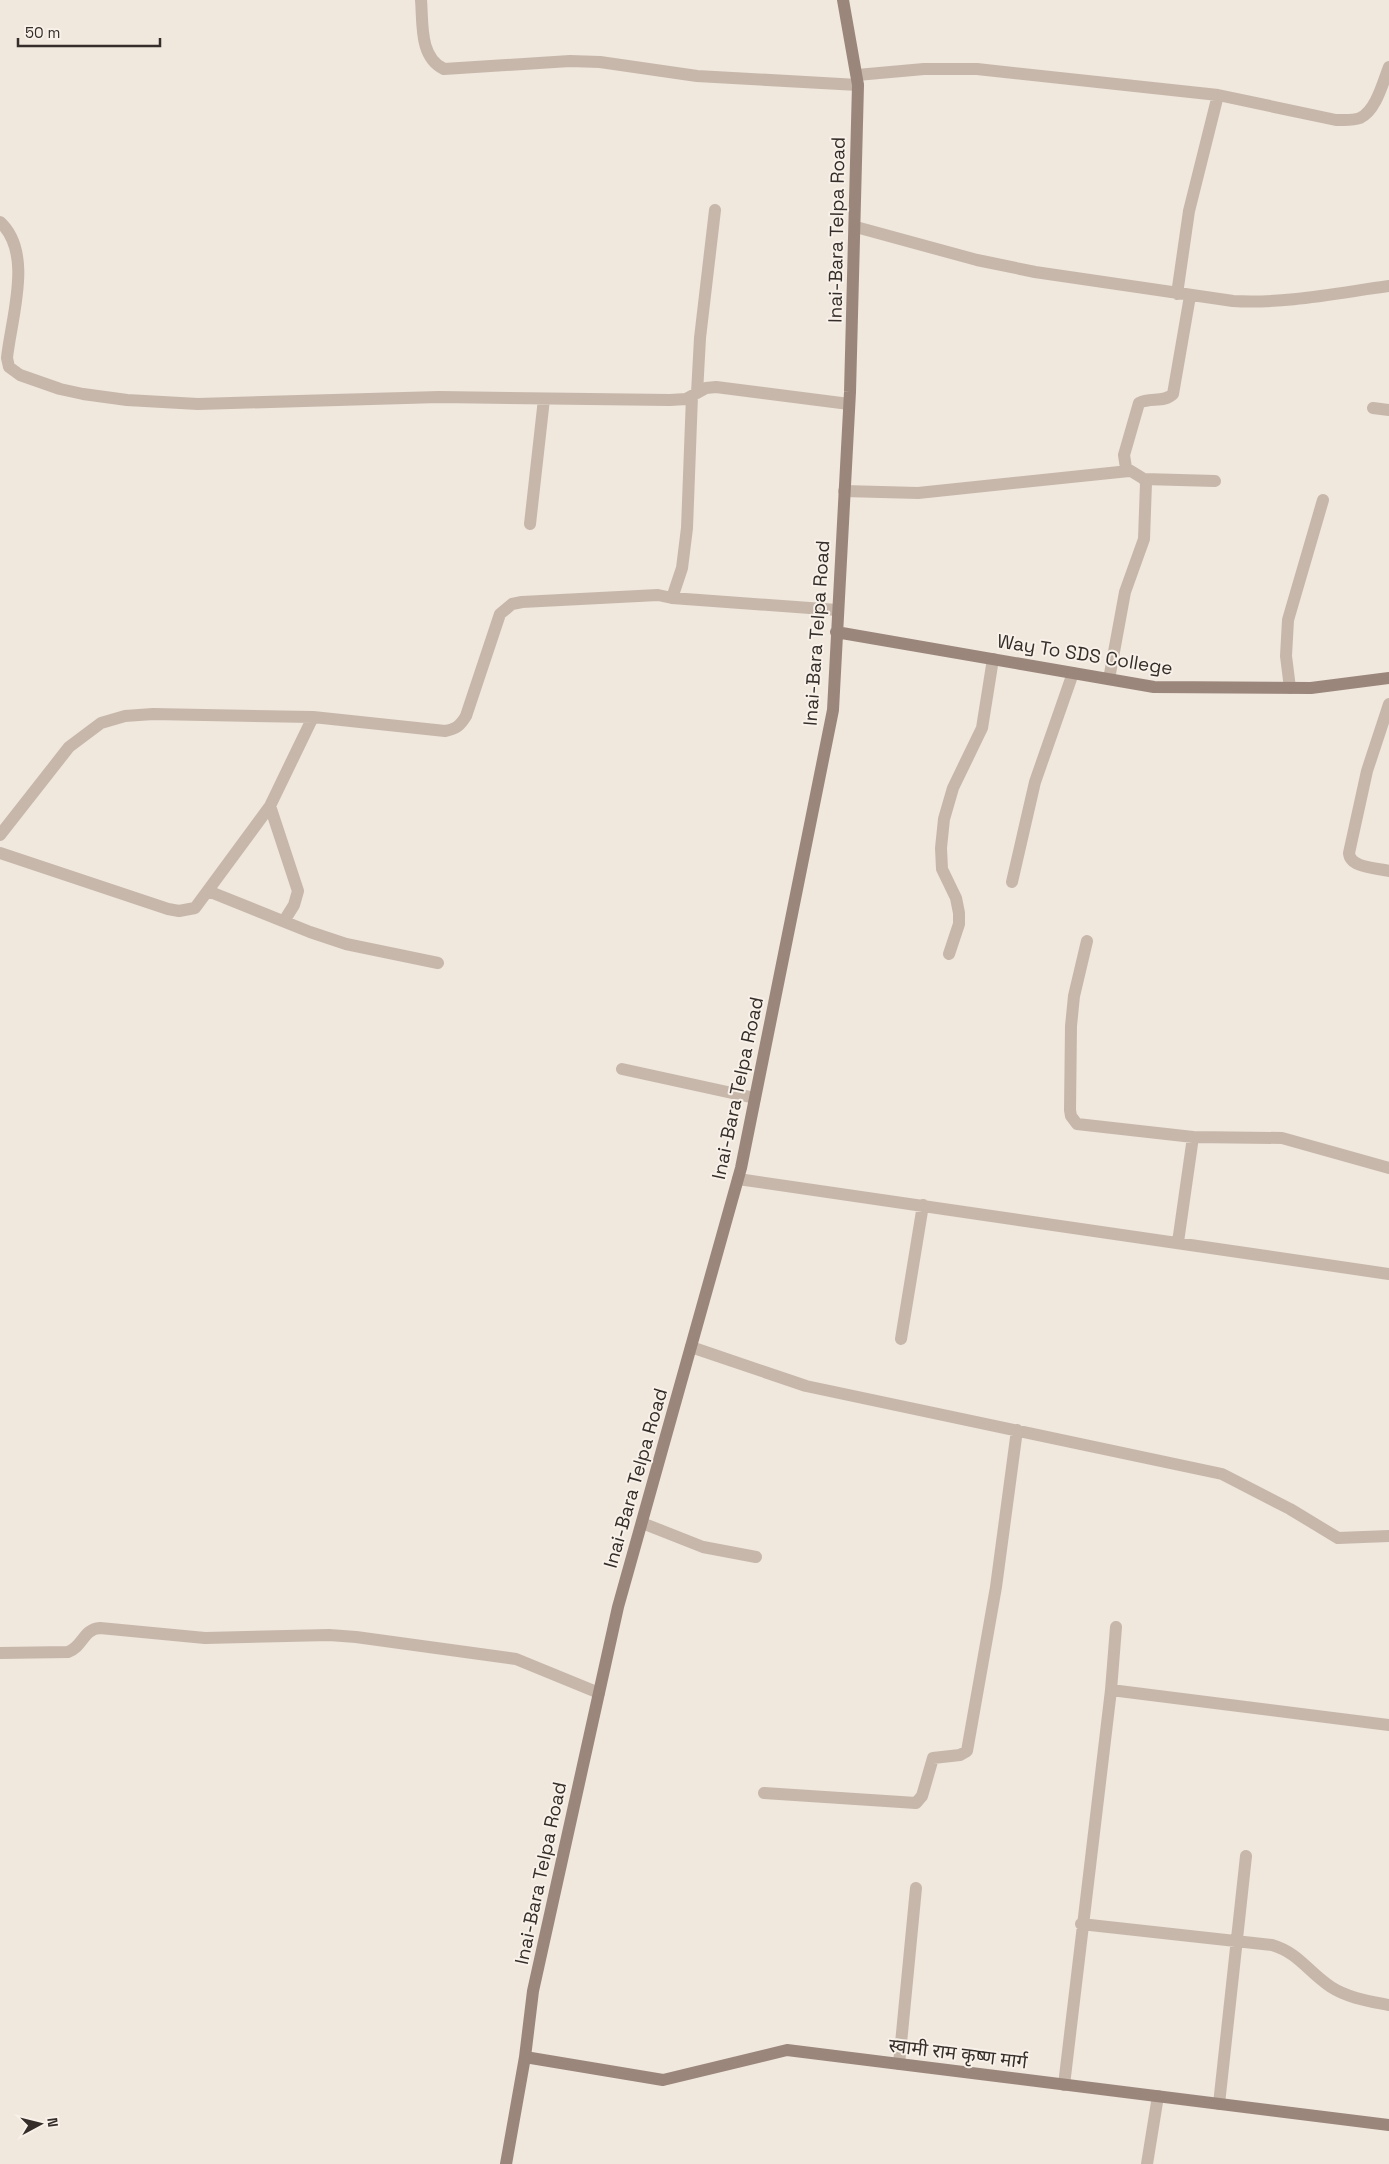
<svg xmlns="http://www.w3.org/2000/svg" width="1389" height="2164" font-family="'Space Grotesk','Noto Sans Devanagari',sans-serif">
<rect width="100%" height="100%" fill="#f0e7dd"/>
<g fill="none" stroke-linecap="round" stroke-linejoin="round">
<path stroke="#c7b7aa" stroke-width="12" d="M 421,0 C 423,23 419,57 444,69 L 570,61 L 600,62 L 697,76 L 858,85
M 857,75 L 924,69 L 977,69 L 1218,95 L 1336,120 C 1344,120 1352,121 1360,118 C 1376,111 1383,82 1389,67
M 0,222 C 34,253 11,318 7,358 L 9,367 L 20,375 L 60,389 L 83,394 L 127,400 L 198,404 L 439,397 L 670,400 L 686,399 L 706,388 L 716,387 L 849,404
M 856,227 L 977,260 L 1035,272 L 1233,301 C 1285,304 1337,293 1389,286
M 1177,294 L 1189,211 L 1218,95
M 697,393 L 700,338 L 715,210
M 1373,408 L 1389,410
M 1144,479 L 1215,481
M 844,491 L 918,493 L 1129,471
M 530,524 L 544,399
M 672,598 L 837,610
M 1109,679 L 1125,592 L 1144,539 L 1146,483 L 1144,479 L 1126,468 L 1124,455 L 1139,403 C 1150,397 1164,403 1173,394 L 1190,296
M 1290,688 L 1286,656 L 1288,620 L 1323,500
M 1389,704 L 1367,771 L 1349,853 C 1350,868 1377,868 1389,871
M 270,806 L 298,891 L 294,905 L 284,921
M 0,835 L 69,747 L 101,723 L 125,716 L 153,714 L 313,717 L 445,731 C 456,729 460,726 466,716 L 500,614 L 512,604 L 522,602 L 658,595 L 672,598 L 682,568 L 687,528 L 692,396
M 0,853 L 168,909 L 179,911 L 195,908 L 270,806 L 313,717
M 1012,882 L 1035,782 L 1073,673
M 208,891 L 310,932 L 346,944 L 438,963
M 1087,941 L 1074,996 L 1071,1026 L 1070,1110 L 1071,1116 L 1077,1124 L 1193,1137 L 1282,1138 L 1389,1168
M 949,954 L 959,924 L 959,913 L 956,898 L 942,869 L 941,848 L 944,819 L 953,788 L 982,728 L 993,659
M 622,1069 L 755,1098
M 738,1179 L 1389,1274
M 1178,1242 L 1193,1137
M 901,1339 L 923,1205
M 691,1347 L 806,1386 L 1222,1474 L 1290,1509 L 1338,1538 L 1389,1536
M 642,1523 L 703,1547 L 756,1557
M 0,1653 L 68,1652 C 83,1647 83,1629 100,1628 L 205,1638 L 329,1635 L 356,1637 L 516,1659 L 599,1693
M 1111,1690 L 1389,1725
M 764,1793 L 916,1803 L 922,1796 L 933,1758 L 960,1755 L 967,1751 L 996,1587 L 1017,1430
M 1081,1924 L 1272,1945 C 1299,1953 1308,1972 1331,1987 C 1348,1998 1369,2001 1389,2005
M 899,2064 L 916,1888
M 1064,2085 L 1111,1690 L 1116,1627
M 1219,2104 L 1246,1856
M 1147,2164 L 1158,2096"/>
<path stroke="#9b867c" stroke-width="12" d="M 836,632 L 1154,687 L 1311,688 L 1389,678
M 525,2057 L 663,2080 L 787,2050 L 1389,2125
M 506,2164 L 525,2057 L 533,1991 L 618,1607 L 741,1168 L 833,710 L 850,392 L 858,85 L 843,0"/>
</g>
<g text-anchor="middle" stroke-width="4" stroke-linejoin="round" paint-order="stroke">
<g font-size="19" fill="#352d29" stroke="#f8f1e9">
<text transform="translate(836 230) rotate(-89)" y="7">Inai-Bara Telpa Road</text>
<text transform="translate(816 633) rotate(-86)" y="7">Inai-Bara Telpa Road</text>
<text transform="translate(1085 654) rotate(9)" y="7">Way To SDS College</text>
<text transform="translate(737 1088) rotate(-78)" y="7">Inai-Bara Telpa Road</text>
<text transform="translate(635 1478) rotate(-74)" y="7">Inai-Bara Telpa Road</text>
<text transform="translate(540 1873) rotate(-78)" y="7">Inai-Bara Telpa Road</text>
<text transform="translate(958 2053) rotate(7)" y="7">स्वामी राम कृष्ण मार्ग</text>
</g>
</g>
<g transform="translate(40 2124) rotate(83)" stroke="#f8f1e9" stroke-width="4" paint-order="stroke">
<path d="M0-4L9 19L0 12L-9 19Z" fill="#352d29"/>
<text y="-8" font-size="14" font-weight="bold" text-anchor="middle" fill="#352d29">N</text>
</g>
<path d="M18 38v8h142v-8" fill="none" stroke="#352d29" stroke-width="2.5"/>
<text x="25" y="38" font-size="15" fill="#352d29" stroke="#f8f1e9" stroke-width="4" paint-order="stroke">50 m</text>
</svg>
